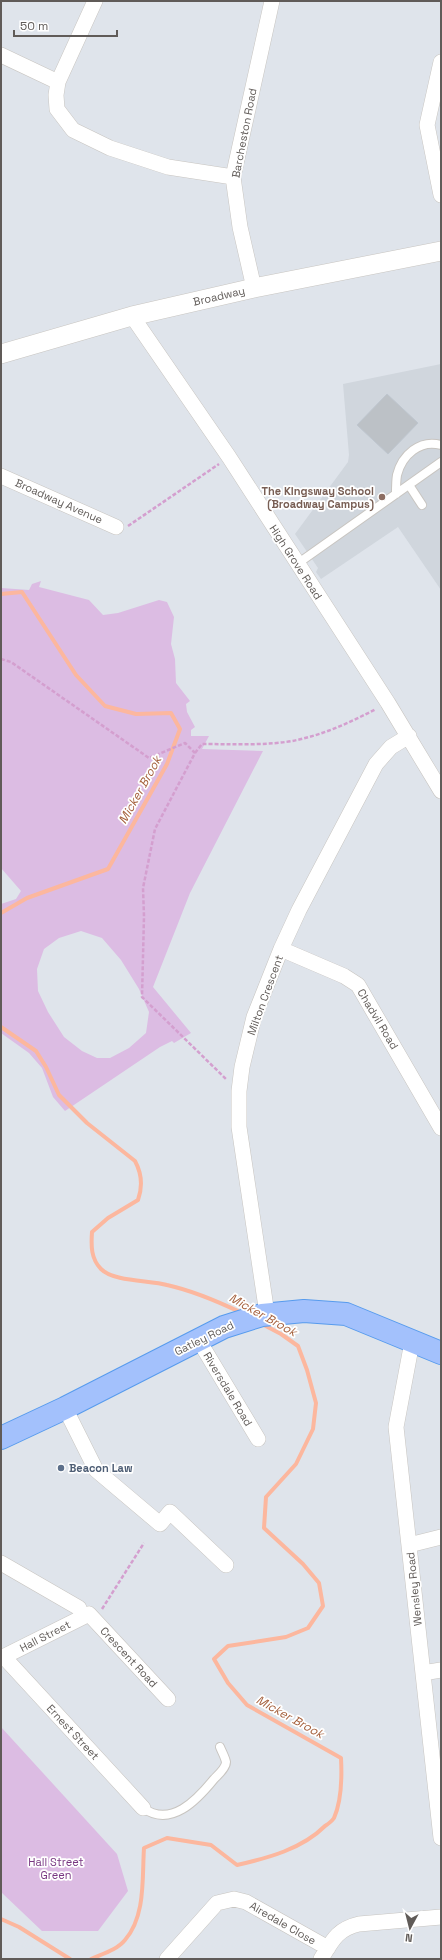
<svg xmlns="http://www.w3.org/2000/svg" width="442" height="1960" font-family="'Space Grotesk',sans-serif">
<rect width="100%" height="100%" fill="#dfe4eb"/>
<path fill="#d0d6dd" d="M 441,364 L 441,590 L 398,527 L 321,579 L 316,572 L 318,568 L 295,534 L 348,462 L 349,455 L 343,384 Z"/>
<path fill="#dcbce3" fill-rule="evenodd" d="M 41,581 L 39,587 L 89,600 L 103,615 L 118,613 L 159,600 L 167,602 L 174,617 L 171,644 L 175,659 L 176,683 L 190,701 L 186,704 L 187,712 L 195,727 L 191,730 L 191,736 L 209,736 L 202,749 L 263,751 L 190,893 L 153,987 L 191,1033 L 174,1043 L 172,1041 L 160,1047 L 65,1111 L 53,1097 L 42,1068 L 29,1053 L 1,1033 L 1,904 L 16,899 L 21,891 L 1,868 L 1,588 L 29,590 L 32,584 ZM 81,931 L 102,938 L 121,960 L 139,989 L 149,1012 L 146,1033 L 129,1048 L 110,1058 L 97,1058 L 82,1051 L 64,1037 L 48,1012 L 38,991 L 37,969 L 44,949 L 59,938 Z
M 1,1727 L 117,1854 L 128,1891 L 98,1931 L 42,1931 L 1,1892 Z"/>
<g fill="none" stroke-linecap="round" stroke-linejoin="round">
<path stroke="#fcb79e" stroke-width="4" d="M 1,594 L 22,592 L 76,675 L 105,706 L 136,714 L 171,713 L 180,729 L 167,764 L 108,869 L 27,898 L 1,913
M 1,1027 L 36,1051 L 46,1067 L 59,1095 L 87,1123 L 135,1161 C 142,1174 143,1186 138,1200 L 108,1218 L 92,1232 C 91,1246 91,1259 101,1269 C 114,1282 150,1280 167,1285 C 194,1291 217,1301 242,1313
M 1,1919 L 19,1927 L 70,1959
M 91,1959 C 102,1954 117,1950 125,1940 C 146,1916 142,1877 144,1848 L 167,1838 L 211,1845 L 237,1865 C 268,1858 302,1849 325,1826 C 328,1824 332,1821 334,1818 C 342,1800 342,1777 341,1758 L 247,1705 L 228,1683 L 214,1659 L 228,1646 L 286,1637 L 308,1628 L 323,1606 L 319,1583 L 303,1564 L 264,1528 L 266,1497 L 296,1464 L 313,1429 L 316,1403 L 307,1370 L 298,1346 L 281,1334 L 262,1324"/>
</g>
<path fill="#bcc1c6" stroke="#bec6cf" d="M 387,394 L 418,423 L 388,454 L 357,425 Z"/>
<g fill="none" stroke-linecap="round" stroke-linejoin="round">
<defs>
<path id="service" d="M 409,485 L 422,505
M 396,494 C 396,488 396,481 397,475 C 402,455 420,439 441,445
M 297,564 L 441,462
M 143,1808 C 171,1828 197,1800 214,1779 C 218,1775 226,1768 226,1762 C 225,1757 222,1752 220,1747"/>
<path id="minor" d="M 95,1 L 58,82 L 56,95 L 57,109 L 73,130 L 110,148 L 168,167 L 233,177
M 1,55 L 58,82
M 441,62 L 427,125 L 441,195
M 254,288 L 240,227 L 233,177 L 272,1
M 132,316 L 229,457 L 388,703 L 441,791
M 1,476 L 116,527
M 281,949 L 344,976 L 358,985 L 441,1128
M 267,1314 L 239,1127 L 239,1091 L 242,1067 L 254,1017 L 281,949 L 299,910 L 376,764 L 391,747 L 409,736
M 198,1339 L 258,1439
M 412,1342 L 396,1427 L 441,1838
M 65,1408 L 96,1470 L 160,1524 L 170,1512 L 226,1565
M 409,1545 L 441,1537
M 1,1563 L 79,1608
M 4,1657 L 143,1808
M 1,1658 L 89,1614 L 168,1699
M 423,1673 L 441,1670
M 167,1959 L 217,1903 L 234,1899 L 246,1902 L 328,1948
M 321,1959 C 332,1941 337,1929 359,1924 L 441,1917"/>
<path id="tertiary" d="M 1,354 L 132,316 L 254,288 L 441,251"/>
<path id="primary" d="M 1,1438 L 65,1408 L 224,1327 L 262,1315 L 304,1311 L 346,1314 L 441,1353"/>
</defs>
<use href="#service" stroke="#c8c5c1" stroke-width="10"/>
<use href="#minor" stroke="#c8c5c1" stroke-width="16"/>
<use href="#tertiary" stroke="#c8c5c1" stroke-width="20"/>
<use href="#primary" stroke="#579bed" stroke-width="24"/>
<path stroke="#d49fcf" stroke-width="2.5" stroke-dasharray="4 2" stroke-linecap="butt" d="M 128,526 L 219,464
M 1,659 L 11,662 L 149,758 L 185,743 L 195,753 L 155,829 L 143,888 L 144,916 L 142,997 L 227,1080
M 195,753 L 202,744 C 230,744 270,746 297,740 C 325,734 351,722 376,709
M 102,1609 L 144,1543"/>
<use href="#service" stroke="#fff" stroke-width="8"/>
<use href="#minor" stroke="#fff" stroke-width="15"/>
<use href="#tertiary" stroke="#fff" stroke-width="19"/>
<use href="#primary" stroke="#a3c1fc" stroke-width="22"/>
</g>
<circle fill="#8d6e63" stroke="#fff" stroke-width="1.5" cx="382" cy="497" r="4"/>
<circle fill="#5c6f8a" stroke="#fff" stroke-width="1.5" cx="61" cy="1468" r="4"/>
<g text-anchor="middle" stroke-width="3.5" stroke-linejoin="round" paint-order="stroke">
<g font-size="11" fill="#605b58" stroke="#fff">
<text transform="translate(244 133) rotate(-79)" y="4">Barcheston Road</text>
<text transform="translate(219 296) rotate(-13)" y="4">Broadway</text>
<text transform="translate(59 501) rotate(24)" y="4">Broadway Avenue</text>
<text transform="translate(296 562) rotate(57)" y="4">High Grove Road</text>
<text transform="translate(265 995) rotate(-70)" y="4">Milton Crescent</text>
<text transform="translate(378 1019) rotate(59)" y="4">Chadvil Road</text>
<text transform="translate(204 1338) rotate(-26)" y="4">Gatley Road</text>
<text transform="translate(228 1389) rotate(59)" y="4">Riversdale Road</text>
<text transform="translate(414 1589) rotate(-96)" y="4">Wensley Road</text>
<text transform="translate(45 1636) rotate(-27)" y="4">Hall Street</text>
<text transform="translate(129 1657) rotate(47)" y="4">Crescent Road</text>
<text transform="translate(73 1732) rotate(47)" y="4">Ernest Street</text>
<text transform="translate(283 1923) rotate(30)" y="4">Airedale Close</text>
</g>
<g font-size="11" font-weight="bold" fill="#785e54" stroke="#fff" text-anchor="end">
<text x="374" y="495">The Kingsway School<tspan x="374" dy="13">(Broadway Campus)</tspan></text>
</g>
<g font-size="11" font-weight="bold" fill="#4e5e75" stroke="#fff" text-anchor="start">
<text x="69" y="1472">Beacon Law</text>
</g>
<g font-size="11" fill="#783681" stroke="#fff">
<text x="56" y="1866">Hall Street<tspan x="56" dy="13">Green</tspan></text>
</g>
<g font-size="12" font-style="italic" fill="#a45f3b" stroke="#fff">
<text transform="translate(140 790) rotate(-61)" y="4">Micker Brook</text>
<text transform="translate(263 1315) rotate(29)" y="4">Micker Brook</text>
<text transform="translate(290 1717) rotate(29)" y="4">Micker Brook</text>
</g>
</g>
<rect width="442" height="1960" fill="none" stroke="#605b58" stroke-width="4"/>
<g transform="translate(410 1928) rotate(187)" stroke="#ffffff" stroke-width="3" paint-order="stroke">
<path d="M0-3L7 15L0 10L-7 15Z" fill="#605b58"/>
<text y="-6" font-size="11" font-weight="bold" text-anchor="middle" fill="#605b58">N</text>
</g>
<path d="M14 30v6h103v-6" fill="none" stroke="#605b58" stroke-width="2"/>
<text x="20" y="30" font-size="12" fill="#605b58" stroke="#ffffff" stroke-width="3" paint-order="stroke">50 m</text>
</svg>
